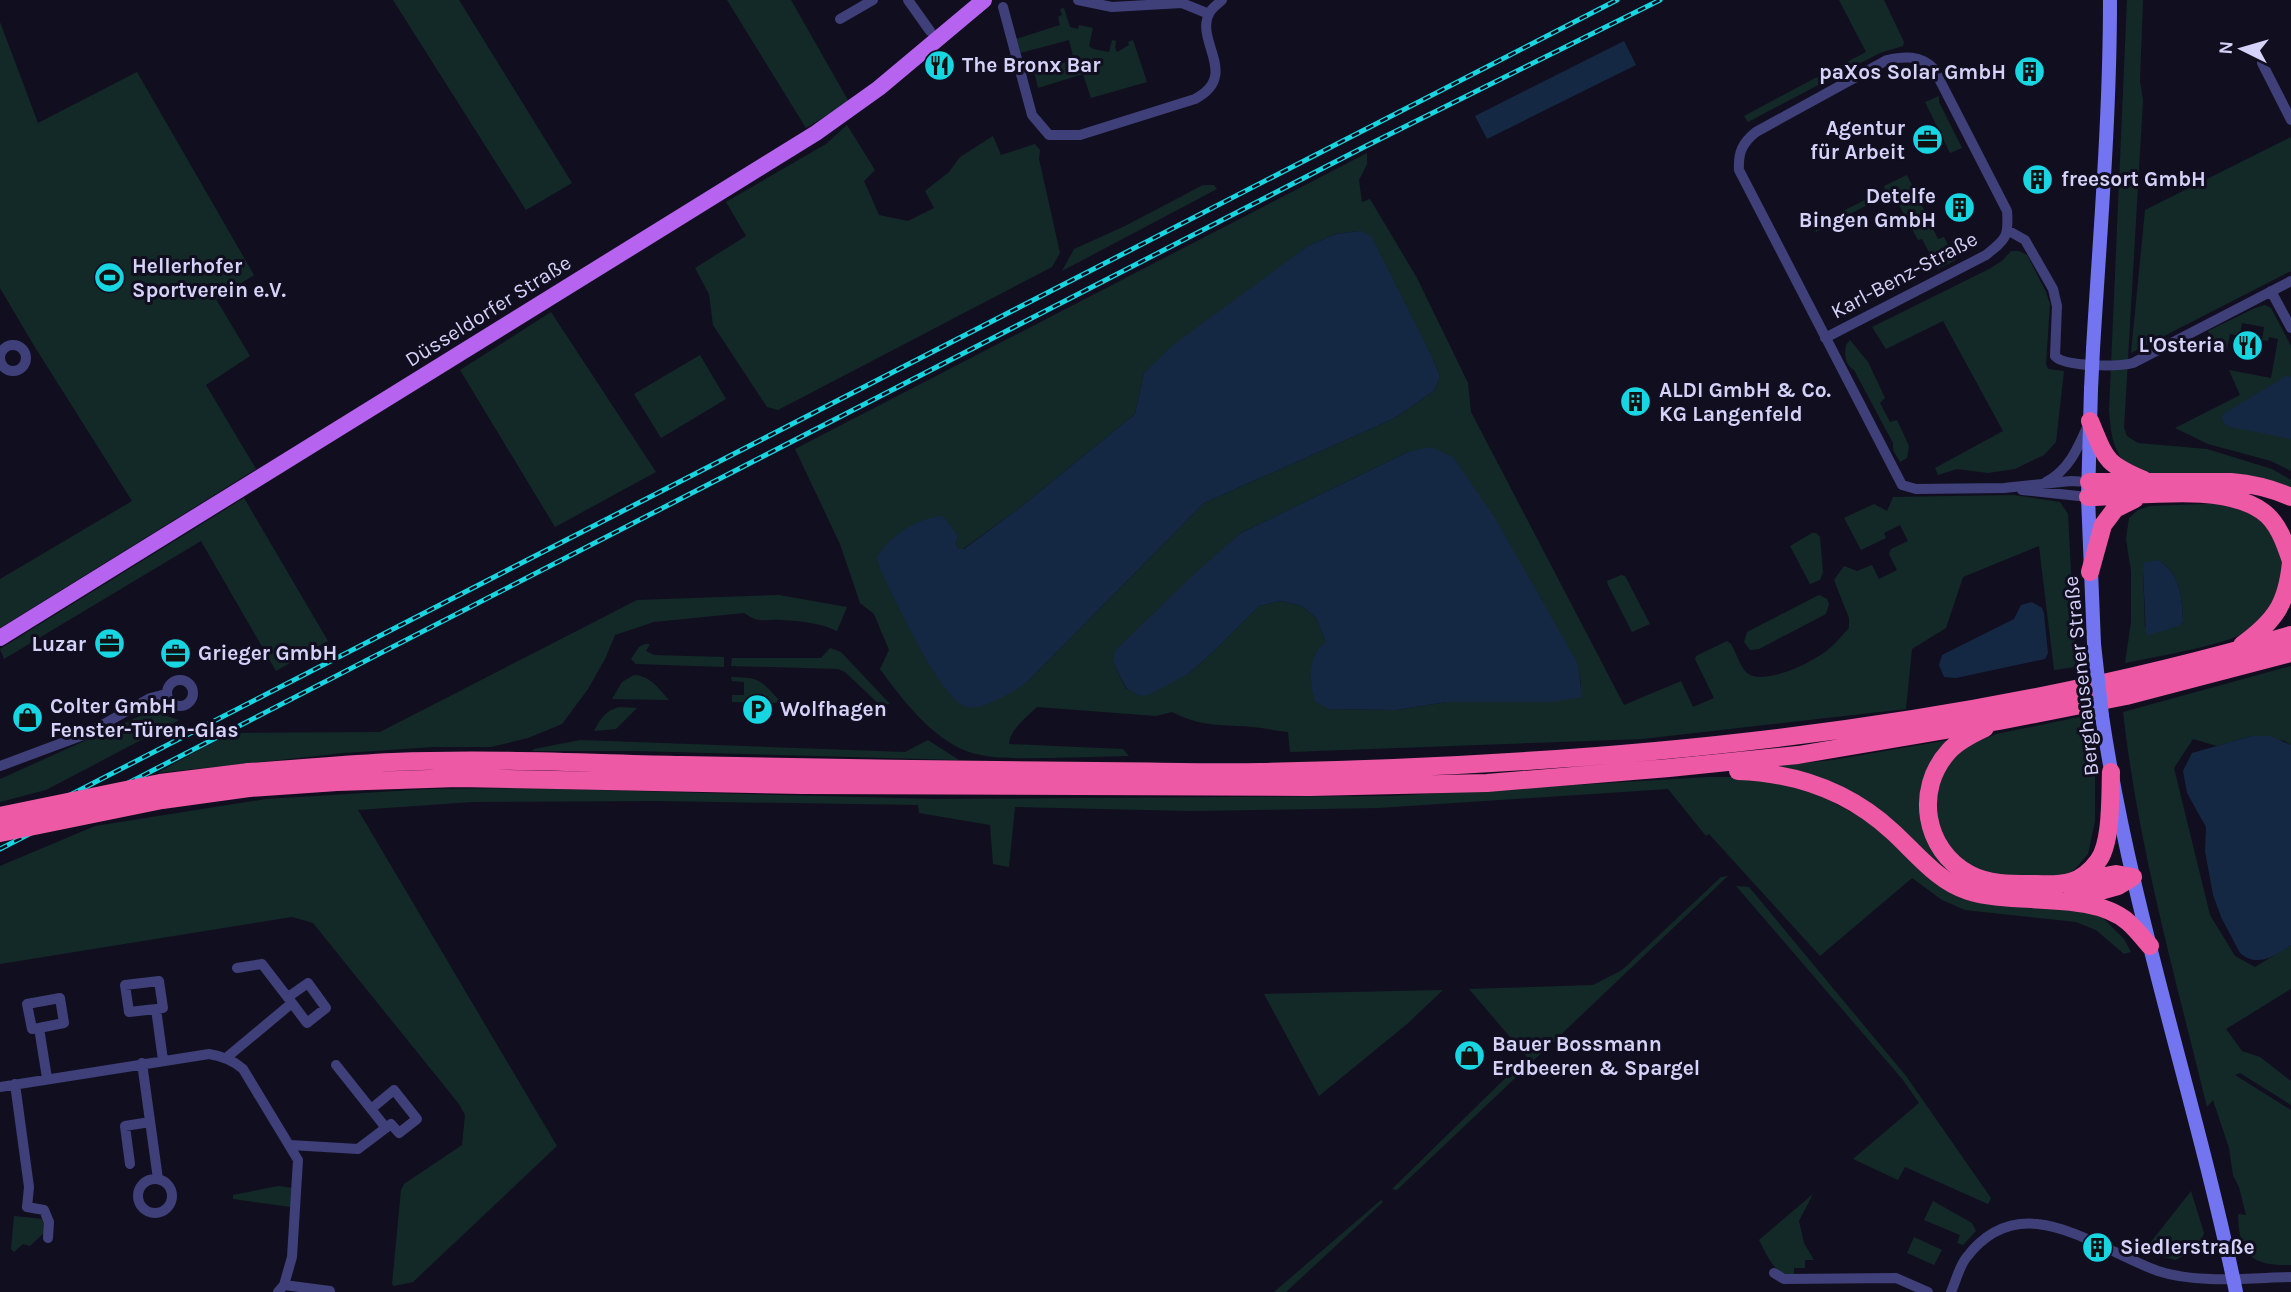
<svg xmlns="http://www.w3.org/2000/svg" width="2291" height="1292" font-family="Karla,sans-serif">
<rect width="100%" height="100%" fill="#110f1f"/>
<path fill="#132927" fill-rule="evenodd" d="M 393,0 L 459,0 L 572,183 L 526,210 Z
M 727,0 L 791,0 L 849,102 L 806,128 Z
M 1839,0 L 1884,0 L 1904,42 L 1903,46 L 1880,53 L 1826,81 L 1822,75 L 1866,52 Z
M 2127,0 L 2143,0 L 2140,81 L 2143,100 L 2124,428 L 2127,436 L 2138,443 L 2207,449 L 2272,469 L 2291,480 L 2291,493 C 2264,490 2141,481 2127,466 C 2112,448 2111,433 2109,411 Z
M 1064,8 L 1070,27 L 1078,29 L 1079,25 L 1093,28 L 1089,46 L 1093,49 L 1109,52 L 1112,40 L 1116,41 L 1115,47 L 1117,52 L 1129,45 L 1128,42 L 1133,40 L 1147,82 L 1091,98 L 1083,74 L 1038,88 L 1034,71 L 1074,60 L 1069,40 L 1020,53 L 1016,39 L 1060,25 L 1058,17 L 1062,15 L 1060,9 Z
M 0,22 L 38,123 L 137,72 L 254,275 L 216,299 L 250,356 L 206,385 L 256,469 L 0,628 L 0,579 L 132,501 L 33,344 L 0,288 Z
M 1817,77 L 1820,84 L 1748,122 L 1744,116 Z
M 1939,96 L 1939,102 L 1962,148 L 1950,153 L 1925,102 Z
M 847,125 L 875,170 L 864,181 L 879,215 L 908,221 L 934,208 L 925,191 L 949,172 L 960,157 L 993,136 L 1001,155 L 1035,144 L 1040,150 L 1039,159 L 1060,253 L 1052,267 L 778,410 L 767,407 L 713,325 L 709,294 L 695,268 L 746,236 L 726,202 L 826,144 Z
M 2291,137 L 2291,271 L 2131,353 L 2145,210 Z
M 1367,153 L 1367,164 L 1359,180 L 1362,202 L 1370,199 L 1417,278 L 1468,383 L 1471,412 L 1624,705 L 1681,681 L 1693,707 L 1714,698 L 1695,659 L 1696,656 L 1727,641 L 1731,644 C 1736,652 1740,667 1747,673 C 1764,687 1815,661 1829,649 C 1836,643 1842,635 1849,628 L 1849,618 L 1834,580 L 1844,566 L 1857,571 L 1872,565 L 1879,579 L 1897,570 L 1889,554 L 1891,549 L 1908,541 L 1900,525 L 1884,533 L 1886,538 L 1861,550 L 1844,518 L 1874,504 L 1887,511 L 1893,497 L 2014,495 L 2060,502 L 2068,514 L 2076,667 L 2054,670 L 2039,546 L 1963,577 L 1946,628 L 1912,649 L 1906,709 L 1642,739 L 1290,752 L 1288,732 C 1271,730 1254,726 1237,726 C 1213,725 1195,724 1172,712 L 1156,716 L 1037,707 C 1026,718 1010,729 1009,744 L 1123,749 L 1129,756 C 1102,757 1075,757 1048,758 C 1022,758 994,760 969,752 C 932,739 902,699 880,669 L 889,650 L 874,614 L 860,603 L 840,544 L 795,449 ZM 1360,231 L 1432,357 L 1440,376 L 1434,391 L 1393,419 L 1204,503 L 1027,682 L 933,517 L 958,536 L 956,543 L 958,550 L 963,549 L 1022,506 L 1135,414 L 1144,373 L 1308,246 L 1336,234 ZM 1408,452 L 1561,636 C 1575,659 1582,670 1581,697 L 1447,702 L 1396,710 L 1328,709 L 1326,642 L 1316,618 L 1302,606 L 1281,601 L 1259,606 L 1213,652 L 1188,674 L 1126,689 L 1113,662 L 1152,615 L 1241,533 Z
M 1907,175 L 1938,239 L 1944,237 L 1956,260 L 1938,269 L 1922,239 L 1918,240 L 1892,192 L 1816,232 L 1813,226 L 1885,190 L 1884,186 Z
M 1203,185 L 1214,185 L 1217,189 L 1062,271 L 1074,249 L 1125,226 Z
M 2011,251 L 2019,251 L 2027,255 L 2046,292 L 2050,304 L 2046,364 L 2048,369 L 2064,371 L 2056,442 L 2044,455 L 2015,469 L 1988,473 L 1957,469 L 1938,475 L 1935,468 L 2003,431 L 1943,321 L 1886,349 L 1872,327 L 1989,269 L 2002,261 Z
M 2265,305 L 2271,308 L 2291,346 L 2291,471 L 2271,461 L 2208,444 L 2175,428 L 2240,395 L 2229,370 L 2271,378 L 2278,339 L 2269,337 L 2268,341 L 2262,340 L 2264,327 L 2242,323 L 2240,336 L 2230,334 L 2227,349 L 2220,353 L 2208,331 L 2255,308 Z
M 551,312 L 656,472 L 555,527 L 460,370 Z
M 1850,340 L 1868,362 L 1885,398 L 1880,403 L 1890,422 L 1897,420 L 1909,446 L 1907,458 L 1900,462 L 1893,450 L 1893,443 L 1854,370 C 1845,365 1844,355 1846,345 Z
M 700,355 L 726,399 L 661,438 L 634,394 Z
M 244,498 L 328,641 L 276,671 L 201,541 L 4,659 L 0,649 Z
M 2205,504 C 2218,504 2231,504 2243,508 C 2271,518 2290,560 2282,589 C 2280,596 2260,621 2254,627 C 2236,644 2153,657 2125,663 L 2131,622 L 2131,571 L 2126,539 L 2129,518 L 2138,510 L 2150,506 ZM 2158,560 C 2181,574 2182,597 2183,621 C 2174,633 2158,628 2145,627 L 2143,569 Z
M 1812,533 L 1816,533 L 1820,537 L 1823,572 L 1820,580 L 1810,584 L 1790,546 Z
M 1621,575 L 1625,576 L 1650,624 L 1632,632 L 1608,585 L 1607,581 Z
M 779,595 L 847,607 L 837,631 C 820,623 801,621 782,620 C 764,619 760,624 744,613 L 654,622 L 615,635 L 605,659 L 588,689 L 562,724 L 528,738 L 491,747 L 434,747 L 344,753 L 157,773 L 231,733 L 380,732 L 637,600 Z
M 1819,595 L 1827,599 L 1829,604 L 1826,614 L 1759,649 L 1750,650 L 1744,642 L 1747,632 Z
M 645,644 L 650,644 L 646,651 L 654,655 L 724,657 L 724,667 L 636,664 L 631,659 L 639,647 Z
M 830,648 L 841,652 L 890,704 L 880,705 L 845,672 L 838,669 L 731,666 L 732,658 L 821,658 Z
M 2291,666 L 2291,745 L 2285,741 L 2252,736 L 2217,746 L 2193,739 L 2174,768 L 2210,915 L 2235,956 L 2255,967 L 2291,945 L 2291,989 L 2226,1029 L 2242,1051 L 2260,1057 L 2291,1081 L 2291,1105 L 2240,1073 L 2235,1075 L 2291,1110 L 2291,1265 C 2250,1266 2239,1254 2238,1214 L 2246,1215 L 2239,1187 L 2233,1175 L 2229,1148 L 2213,1100 L 2207,1107 C 2175,976 2138,846 2123,712 Z
M 634,675 C 651,676 658,688 669,700 L 612,699 L 622,682 Z
M 731,677 C 761,678 759,679 780,701 L 779,703 L 732,702 L 732,695 L 744,695 L 744,682 L 732,681 Z
M 619,707 L 637,708 L 616,729 L 594,731 C 601,718 605,711 619,707 Z
M 151,711 L 179,720 L 46,790 L 0,802 L 0,779 Z
M 2084,716 L 2089,734 L 2095,776 L 2095,821 L 2088,854 L 2076,868 L 2064,877 L 2040,878 L 1985,874 L 1970,869 L 1944,847 L 1932,802 L 1944,767 L 1959,749 L 1996,734 Z
M 1955,739 L 1923,820 L 1971,879 L 1955,881 L 1883,816 L 1765,767 L 1833,760 Z
M 580,740 L 905,752 L 928,740 L 959,760 L 634,751 L 532,751 L 534,749 Z
M 1708,777 L 1753,777 L 1813,792 L 1859,816 L 1887,836 L 1940,887 L 1960,897 L 1994,905 L 2079,911 L 2102,917 L 2124,939 L 2131,952 L 2124,954 L 2096,930 L 2076,922 L 1965,910 L 1942,900 L 1912,878 L 1820,956 L 1709,834 L 1706,836 L 1668,789 L 1378,808 L 1190,811 L 1015,807 L 1009,867 L 993,864 L 990,825 L 919,813 L 918,805 L 658,801 L 472,802 L 358,810 L 557,1146 L 413,1282 L 394,1286 L 392,1284 L 401,1190 L 404,1184 L 462,1145 L 465,1115 L 459,1104 L 313,923 L 292,917 L 0,964 L 0,866 L 95,826 L 266,799 L 429,789 L 524,788 L 934,799 L 1391,796 Z
M 1728,876 L 1397,1190 L 1392,1189 L 1527,1057 L 1469,989 L 1593,985 L 1622,970 L 1721,877 Z
M 1736,886 L 1749,887 L 1906,1076 L 1991,1198 L 1988,1204 L 1905,1167 L 1898,1180 L 1853,1159 L 1919,1103 L 1903,1080 Z
M 1443,990 L 1407,1024 L 1319,1096 L 1264,994 Z
M 278,1186 L 293,1188 L 291,1207 L 233,1199 L 233,1195 Z
M 2191,1191 L 2204,1233 L 2200,1245 L 2176,1260 L 2143,1252 Z
M 1813,1194 L 1799,1221 L 1804,1243 L 1814,1260 L 1805,1260 L 1805,1268 L 1794,1268 L 1794,1275 C 1773,1275 1768,1256 1759,1240 Z
M 1381,1200 L 1383,1202 L 1286,1292 L 1274,1292 Z
M 1933,1201 L 1972,1223 L 1976,1231 L 1963,1245 L 1957,1243 L 1960,1235 L 1924,1220 Z
M 14,1216 L 44,1219 L 45,1232 L 30,1246 L 23,1244 L 14,1252 L 11,1249 Z
M 1914,1237 L 1942,1250 L 1934,1265 L 1907,1253 Z"/>
<path fill="#142844" d="M 1624,41 L 1636,65 L 1487,139 L 1475,116 Z
M 1360,231 L 1371,236 L 1432,357 L 1440,376 L 1434,391 L 1393,419 L 1204,503 L 1027,682 C 1014,691 983,711 967,707 C 941,701 894,597 881,571 L 877,557 C 891,535 917,518 943,516 L 958,536 L 956,543 L 958,549 L 964,549 L 1022,506 L 1135,414 L 1144,373 L 1173,345 L 1308,246 L 1336,234 Z
M 2288,375 L 2291,378 L 2291,439 L 2227,426 L 2222,420 L 2223,414 Z
M 1431,447 L 1453,457 L 1495,518 L 1578,664 L 1582,697 L 1552,702 L 1447,702 L 1396,710 L 1328,709 L 1315,701 C 1309,681 1307,656 1326,642 L 1316,618 L 1302,606 L 1281,601 L 1259,606 L 1213,652 L 1188,674 L 1150,694 L 1141,696 L 1126,688 L 1113,662 L 1115,651 L 1192,576 L 1241,533 L 1408,452 Z
M 2158,560 C 2181,574 2182,597 2183,621 L 2179,626 L 2146,636 L 2143,569 L 2144,563 Z
M 2032,602 L 2042,608 L 2044,614 L 2048,653 L 2045,659 L 1956,678 L 1944,677 L 1939,665 L 1942,655 L 2014,619 L 2021,605 Z
M 2252,736 L 2270,736 L 2291,745 L 2291,945 C 2274,956 2258,968 2240,953 L 2221,917 L 2213,895 L 2205,851 L 2206,827 L 2187,793 L 2183,771 L 2192,753 Z"/>
<g fill="none" stroke-linecap="round" stroke-linejoin="round">
<path stroke="#3f3f79" stroke-width="10" d="M 908,0 L 930,31
M 1078,0 L 1112,7 L 1182,3 L 1209,14
M 1003,7 L 1032,115 L 1049,135 L 1080,135 L 1195,99 C 1241,75 1193,40 1210,12 C 1212,8 1218,4 1222,0
M 840,19 L 873,0
M 2262,63 L 2291,120
M 2009,231 L 2025,240 L 2053,289 L 2057,306 L 2055,356 C 2064,367 2118,367 2133,363 L 2291,281
M 2271,291 L 2291,328
M 1825,338 L 1986,255 C 2006,239 2009,237 2007,211 L 1934,69 C 1921,55 1904,56 1887,60 L 1756,132 C 1742,143 1738,153 1739,170 L 1902,485 L 1916,489 L 2004,488 L 2071,481 L 2089,482
M0 358a13 13 0 1 1 26 0a13 13 0 1 1-26 0Z
M 2046,482 C 2069,470 2078,448 2088,425
M 2022,490 L 2088,497
M167 693a13 13 0 1 1 26 0a13 13 0 1 1-26 0Z
M 0,766 L 86,734 L 150,698 L 166,694
M 288,997 L 308,983 L 326,1008 L 307,1023 L 292,1003
M 156,1009 L 163,1008 L 159,981 L 125,985 L 129,1012 L 156,1009 L 163,1060
M 39,1028 L 64,1023 L 60,998 L 27,1004 L 32,1029 L 39,1028 L 47,1078
M 226,1058 L 292,1003 L 262,964 L 237,968
M 142,1063 L 158,1179
M 15,1084 L 29,1187 L 27,1207 L 44,1210 L 49,1222 L 48,1238
M 0,1087 L 209,1054 C 222,1056 233,1060 243,1069 L 298,1160 L 292,1257 L 284,1285 L 278,1292
M 371,1109 L 386,1128
M 290,1145 L 358,1149 L 391,1124 L 399,1133 L 417,1119 L 394,1090 L 371,1109 L 336,1065
M 130,1164 L 125,1126 L 150,1122
M138 1196a17 17 0 1 1 34 0a17 17 0 1 1-34 0Z
M 1774,1273 L 1784,1279 L 1896,1278 L 1928,1292
M 284,1285 L 330,1291
M 1951,1292 C 1956,1281 1959,1267 1966,1258 C 2022,1184 2095,1249 2158,1271 C 2197,1284 2250,1278 2291,1277"/>
<path stroke="#7375f0" stroke-width="14" d="M 2093,349 C 2100,233 2110,117 2110,0
M 2091,389 L 2088,497 L 2094,644
M 2102,716 C 2131,912 2196,1099 2236,1292"/>
<path stroke="#b664ef" stroke-width="16" d="M 0,638 L 816,133 L 879,88 L 984,0"/>
<path stroke="#ee59a6" stroke-width="18" d="M 2090,421 C 2106,459 2104,463 2144,480
M 2089,482 L 2231,482 C 2253,484 2271,488 2291,497
M 2088,497 C 2138,497 2221,482 2262,511 C 2278,522 2285,543 2291,561
M 2090,572 L 2103,525 L 2115,509 L 2135,499
M 2242,645 C 2275,621 2287,604 2291,562
M 1985,728 C 1972,734 1958,741 1949,751 C 1914,789 1924,850 1969,874 C 1989,885 2015,884 2037,884 C 2064,885 2081,884 2098,861 C 2112,843 2110,795 2111,772
M 1738,771 C 1797,773 1850,792 1893,832 C 1916,853 1937,881 1968,891 C 2013,906 2091,890 2128,922 C 2136,929 2143,938 2150,946
M 249,772 C 297,769 345,764 393,762 C 489,758 586,763 682,765 C 820,768 957,770 1095,771 C 1150,771 1205,773 1260,772 C 1607,765 1957,733 2291,635
M 249,788 L 337,782 L 458,778 L 803,785 L 1310,787 L 1487,783 L 1669,768 L 1798,755 L 1999,721 L 2126,696 L 2291,653
M 2078,881 L 2116,874 L 2133,877
M 2068,900 L 2118,886 L 2133,877"/>
<defs>
<path id="rail" d="M 0,831 L 1617,0
M 0,849 L 1366,146 L 1660,0"/>
</defs>
<use href="#rail" stroke="#17d5e1" stroke-width="5"/>
<use href="#rail" stroke="#110f1f" stroke-width="2.5" stroke-dasharray="8" stroke-linecap="butt"/>
<path stroke="#7375f0" stroke-width="14" d="M 2091,389 L 2093,349
M 2094,644 L 2102,716"/>
<path stroke="#ee59a6" stroke-width="18" d="M 0,816 L 160,783 L 249,772
M 0,833 L 162,800 L 249,788"/>
</g>
<defs>
<symbol id="restaurant-disc" viewBox="-11 -11 22 22"><circle r="9.5" fill="#17d5e1" stroke="#110f1f"/><path d="M-5-6h1v4h1v-4h1v4h1v-4h1v5L-1.5 .5V6h-2V.5L-5-1ZM5-6V6H3V1.5H1.5Q1.5-4 5-6Z" fill="#111"/></symbol>
<symbol id="building-disc" viewBox="-11 -11 22 22"><circle r="9.5" fill="#17d5e1" stroke="#110f1f"/><path d="M-4-6H4V6H1V3H-1V6H-4ZM-2.5-4.3h1.7v1.8h-1.7ZM.8-4.3h1.7v1.8H.8ZM-2.5-1h1.7V.8h-1.7ZM.8-1h1.7V.8H.8Z" fill="#111"/></symbol>
<symbol id="office-disc" viewBox="-11 -11 22 22"><circle r="9.5" fill="#17d5e1" stroke="#110f1f"/><path d="M-6-3h4V-5.5h4V-3h4V5H-6ZM-1-4.5V-3h2v-1.5ZM-6 0V1H6V0Z" fill="#111"/></symbol>
<symbol id="stadium-disc" viewBox="-11 -11 22 22"><circle r="9.5" fill="#17d5e1" stroke="#110f1f"/><path d="M0-5a6.5 5 0 1 0 0 10a6.5 5 0 1 0 0-10ZM-3.5-1.8h7v3.6h-7Z" fill="#111"/></symbol>
<symbol id="parking-disc" viewBox="-11 -11 22 22"><circle r="9.5" fill="#17d5e1" stroke="#110f1f"/><path d="M-3.5-5.5H1a3.5 3.5 0 0 1 0 7H-1V5.5H-3.5ZM-1-3.4V-.6H.8a1.4 1.4 0 0 0 0-2.8Z" fill="#111"/></symbol>
<symbol id="shop-disc" viewBox="-11 -11 22 22"><circle r="9.5" fill="#17d5e1" stroke="#110f1f"/><path d="M-5-2.5h2.3a2.7 3.5 0 0 1 5.4 0H5L5.5 6h-11ZM-1.5-2.5h3a1.5 2.3 0 0 0-3 0Z" fill="#111"/></symbol>
</defs>
<g fill-rule="evenodd">
<use href="#restaurant-disc" x="922" y="48" width="35" height="35"/>
<use href="#building-disc" x="2012" y="54" width="35" height="35"/>
<use href="#office-disc" x="1910" y="122" width="35" height="35"/>
<use href="#building-disc" x="2020" y="162" width="35" height="35"/>
<use href="#building-disc" x="1942" y="190" width="35" height="35"/>
<use href="#stadium-disc" x="92" y="260" width="35" height="35"/>
<use href="#restaurant-disc" x="2230" y="328" width="35" height="35"/>
<use href="#building-disc" x="1618" y="384" width="35" height="35"/>
<use href="#office-disc" x="92" y="626" width="35" height="35"/>
<use href="#office-disc" x="158" y="636" width="35" height="35"/>
<use href="#parking-disc" x="740" y="692" width="35" height="35"/>
<use href="#shop-disc" x="10" y="700" width="35" height="35"/>
<use href="#shop-disc" x="1452" y="1038" width="35" height="35"/>
<use href="#building-disc" x="2080" y="1230" width="35" height="35"/>
</g>
<g text-anchor="middle" stroke-width="6" stroke-linejoin="round" paint-order="stroke">
<g font-size="21" font-weight="bold" fill="#d5d2fa" stroke="#110f1f" text-anchor="start">
<text x="962" y="72">The Bronx Bar</text>
<text x="2006" y="79" text-anchor="end">paXos Solar GmbH</text>
<text x="1905" y="135" text-anchor="end">Agentur<tspan x="1905" dy="24">für Arbeit</tspan></text>
<text x="2061" y="186">freesort GmbH</text>
<text x="1936" y="203" text-anchor="end">Detelfe<tspan x="1936" dy="24">Bingen GmbH</tspan></text>
<text x="132" y="273">Hellerhofer<tspan x="132" dy="24">Sportverein e.V.</tspan></text>
<text x="2225" y="352" text-anchor="end">L'Osteria</text>
<text x="1659" y="397">ALDI GmbH &amp; Co.<tspan x="1659" dy="24">KG Langenfeld</tspan></text>
<text x="86" y="651" text-anchor="end">Luzar</text>
<text x="198" y="660">Grieger GmbH</text>
<text x="50" y="713">Colter GmbH<tspan x="50" dy="24">Fenster-Türen-Glas</tspan></text>
<text x="780" y="716">Wolfhagen</text>
<text x="1492" y="1051">Bauer Bossmann<tspan x="1492" dy="24">Erdbeeren &amp; Spargel</tspan></text>
<text x="2120" y="1254">Siedlerstraße</text>
</g>
<g font-size="21" fill="#d5d2fa" stroke="#110f1f">
<text transform="translate(1904 275) rotate(-28)" y="7">Karl-Benz-Straße</text>
<text transform="translate(488 311) rotate(-32)" y="7">Düsseldorfer Straße</text>
<text transform="translate(2081 676) rotate(-96)" y="7">Berghausener Straße</text>
</g>
</g>
<g transform="translate(2242 49) rotate(275)" stroke="#110f1f" stroke-width="5" paint-order="stroke">
<path d="M0-5L12 26L0 18L-12 26Z" fill="#d5d2fa"/>
<text y="-10" font-size="19" font-weight="bold" text-anchor="middle" fill="#d5d2fa">N</text>
</g>
</svg>
